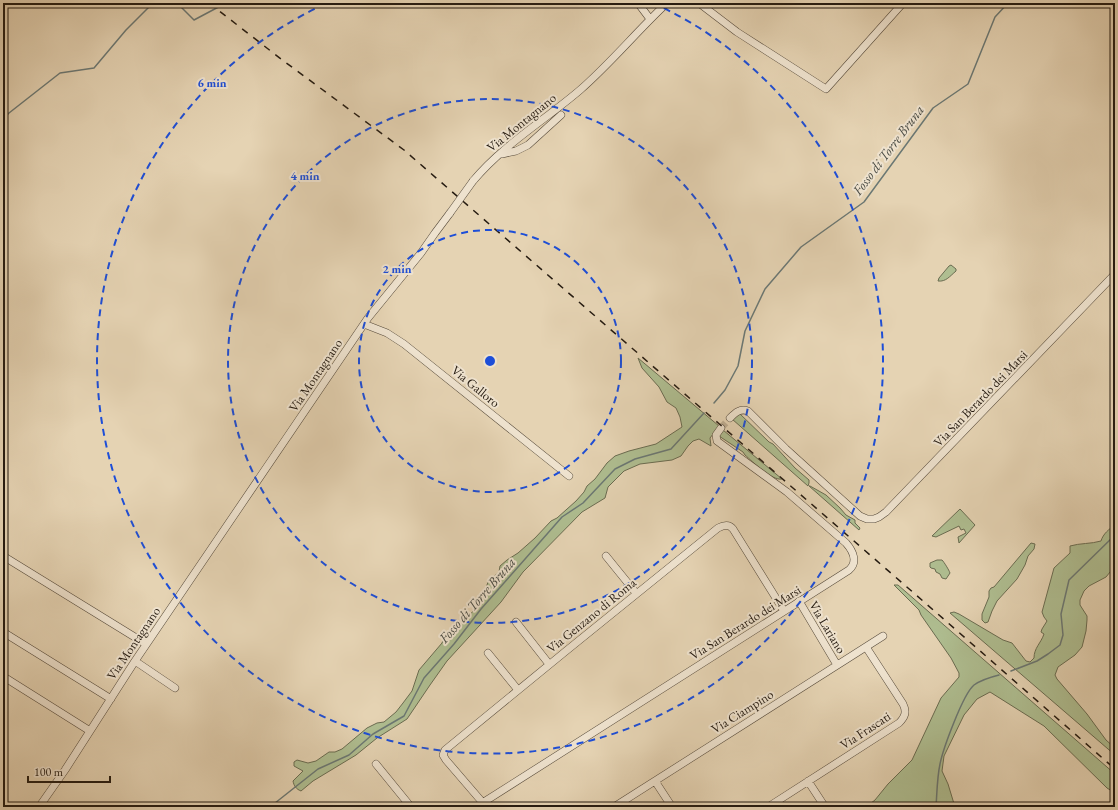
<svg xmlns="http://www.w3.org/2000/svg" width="1118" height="810" font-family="'EB Garamond',serif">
<rect width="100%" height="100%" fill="#e5d3b3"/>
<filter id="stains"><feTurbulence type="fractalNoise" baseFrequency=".005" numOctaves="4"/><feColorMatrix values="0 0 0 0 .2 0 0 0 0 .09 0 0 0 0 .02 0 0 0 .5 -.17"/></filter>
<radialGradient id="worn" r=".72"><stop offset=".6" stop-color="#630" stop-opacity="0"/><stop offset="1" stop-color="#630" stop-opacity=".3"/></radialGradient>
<path fill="#afbe91" stroke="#6a6c51" d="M 951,265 L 956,269 L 956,271 C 950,276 946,282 938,281 L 939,278 L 949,266 Z
M 638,358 L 719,426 L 710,438 L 711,446 L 699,439 L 693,441 L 688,446 L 681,456 L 672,460 L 640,464 L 624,471 L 608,487 L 605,498 L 582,512 L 523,572 L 501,602 L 447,661 L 430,685 L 407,719 L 377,738 L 356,755 L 313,781 L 301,791 C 296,789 294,786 293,781 L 303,771 L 294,766 L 294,762 L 297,760 L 308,763 L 316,761 L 329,752 L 335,752 L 342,749 L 367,728 L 377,723 L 384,722 L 396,712 L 403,703 L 412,691 L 419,670 L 442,643 L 446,633 L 454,629 L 464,622 L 482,600 L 488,582 L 499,572 L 500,566 L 507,560 L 518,553 L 535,538 L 551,521 L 557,518 L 576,501 L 584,492 L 587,486 L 595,479 L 607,463 L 615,456 L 629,451 L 656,444 L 682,427 L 680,417 L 676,408 L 667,402 L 659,387 L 642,368 Z
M 739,413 L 769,442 L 773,444 L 795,468 L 809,480 L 809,483 L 808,486 L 732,419 Z
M 723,430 L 782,479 C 772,481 753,462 745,455 L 743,452 L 719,436 Z
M 809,486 L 810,486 L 826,495 L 840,508 L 846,515 L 855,520 L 855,523 L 860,528 L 859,530 Z
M 960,509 L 975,525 L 959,543 L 958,537 L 966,533 L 964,529 L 961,530 L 959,526 L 936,537 L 932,536 Z
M 1115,525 L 1115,566 L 1106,577 L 1089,586 L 1084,591 L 1080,600 L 1080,605 L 1087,616 L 1087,620 L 1086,631 L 1082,647 L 1075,655 L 1058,667 L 1055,675 L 1057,679 L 1087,714 L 1106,740 L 1115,748 L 1115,755 L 950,613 L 954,612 L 959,614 L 1003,640 L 1012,643 L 1026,661 L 1030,662 L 1034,658 C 1034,648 1041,643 1044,634 L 1041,632 L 1042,629 L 1047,621 L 1044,617 L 1042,612 L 1054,568 L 1070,553 L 1070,546 C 1080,543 1091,544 1101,541 C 1103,534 1109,529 1115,525 Z
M 1031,543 L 1035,544 L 1034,549 L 1028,556 L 1025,565 L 1017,579 L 997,601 L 992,611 L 988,622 L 985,623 L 982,620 L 982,614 L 989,597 L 989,591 L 991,588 L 994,587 Z
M 937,560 L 942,560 C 944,562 949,570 950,573 L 946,579 L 942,578 L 940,574 L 936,572 L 935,569 L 931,568 L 930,567 L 930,563 Z
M 894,585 L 898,585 L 1115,774 L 1115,793 L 1107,788 L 1044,726 L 990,692 L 977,699 L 964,715 L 944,756 L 942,771 L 948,784 L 955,807 L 866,807 L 875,800 L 888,784 L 912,760 L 941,698 L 959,677 L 959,673 L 951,658 L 921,615 L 919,610 Z"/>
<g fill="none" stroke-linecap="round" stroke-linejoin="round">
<path stroke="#6b7874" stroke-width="1.5" d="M 177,3 L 194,20 L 226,3
M 3,119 L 9,113 L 60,73 L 94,68 L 126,30 L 153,3
M 714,403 L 725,390 L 738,366 L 745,331 L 765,289 L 801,247 L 864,202 L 933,108 L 968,84 L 995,17 L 1008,3
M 1011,671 L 1037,661 L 1048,654 L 1060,645 L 1063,635 L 1061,614 L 1069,580 L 1115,535
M 270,807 L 318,769 L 349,755 L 373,734 L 404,716 L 424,678 L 454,644 L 481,609 L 562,517 L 583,503 L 615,469 L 635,459 L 671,449 L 704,413
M 936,807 C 937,793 937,778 940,764 C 943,749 963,694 974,685 C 981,680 991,677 999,675"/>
<path stroke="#bfae93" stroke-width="7" stroke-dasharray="7 3.5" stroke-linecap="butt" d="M 721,428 L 730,418"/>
<defs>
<path id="minor" d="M 638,3 L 650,19
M 699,3 L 737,32 L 826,89 L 903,3
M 502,154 L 516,151 L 528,145 L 561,115
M 473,181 C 503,145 545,120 580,90 C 611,63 637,31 667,3
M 364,324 L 387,333 L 404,344 L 569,476
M 730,418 C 735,413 740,408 748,411 L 786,449 L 860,516 L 867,519 L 874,519 L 879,517 L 886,512 L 1115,274
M 3,556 L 146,644
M 606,556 L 636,593
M 799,601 L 837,665
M 516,622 L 549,664
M 3,632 L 111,699
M 488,653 L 518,690
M 135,661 L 175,688
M 4,677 L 90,731
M 376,764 L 411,807
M 655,781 L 672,807
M 808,781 L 825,807
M 483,803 L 446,760 L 443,755 L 445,750 L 566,651 L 718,528 C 724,525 729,524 733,529 L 784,611
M 39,807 L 65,770 L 135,661 L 368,318 L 421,253 L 435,233 L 450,213
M 476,807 L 849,570 C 858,562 853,551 846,543 L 787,492 L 717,441 L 716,435 L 721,428
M 614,807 L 883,636
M 768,807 L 899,723 C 905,717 907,712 903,704 L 866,647"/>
</defs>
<use href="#minor" stroke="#55493a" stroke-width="8"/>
<use href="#minor" stroke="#eee2ce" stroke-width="7"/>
<path stroke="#251b11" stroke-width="1.5" stroke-dasharray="7 7" stroke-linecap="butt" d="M 209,3 L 281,59 L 404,150 L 923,601 L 1115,769"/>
<defs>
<path id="minor-bridge" d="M 450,213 L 473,181"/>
</defs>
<use href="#minor-bridge" stroke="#55493a" stroke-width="8" stroke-linecap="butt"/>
<use href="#minor-bridge" stroke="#eee2ce" stroke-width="7"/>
</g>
<g fill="none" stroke="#1d4ed8" stroke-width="2" stroke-dasharray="7 5">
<circle cx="490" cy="361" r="131"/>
<circle cx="490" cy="361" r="262"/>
<path d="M653 3A393 393 0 1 1 327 3"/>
</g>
<g text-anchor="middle" stroke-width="4" stroke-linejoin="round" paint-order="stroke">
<g font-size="13" fill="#251b11" stroke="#eee2ce">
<text transform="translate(521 122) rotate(-39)" y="5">Via Montagnano</text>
<text transform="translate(315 375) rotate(-56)" y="5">Via Montagnano</text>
<text transform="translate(476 386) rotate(39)" y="5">Via Galloro</text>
<text transform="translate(980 398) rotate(-46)" y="5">Via San Berardo dei Marsi</text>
<text transform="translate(591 615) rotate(-39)" y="5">Via Genzano di Roma</text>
<text transform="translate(745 622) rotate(-32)" y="5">Via San Berardo dei Marsi</text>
<text transform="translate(828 627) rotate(59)" y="5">Via Lariano</text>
<text transform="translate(133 643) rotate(-56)" y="5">Via Montagnano</text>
<text transform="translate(742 711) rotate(-32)" y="5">Via Ciampino</text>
<text transform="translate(865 730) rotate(-33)" y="5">Via Frascati</text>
</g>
<g font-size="14" font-style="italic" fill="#484a43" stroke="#eee2ce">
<text transform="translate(888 150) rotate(-53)" y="5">Fosso di Torre Bruna</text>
<text transform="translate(477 600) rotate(-49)" y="5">Fosso di Torre Bruna</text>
</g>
</g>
<circle cx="490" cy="361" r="6" fill="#1d4ed8" stroke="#eee2ce" stroke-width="2"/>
<g font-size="12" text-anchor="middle" font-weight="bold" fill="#1d4ed8" stroke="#eee2ce" stroke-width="4" stroke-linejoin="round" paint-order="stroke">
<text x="212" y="87">6 min</text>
<text x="305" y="180">4 min</text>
<text x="397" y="273">2 min</text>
</g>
<rect width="1118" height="810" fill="none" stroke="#e5d3b3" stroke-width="16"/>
<rect x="4" y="4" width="1110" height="802" fill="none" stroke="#251b11" stroke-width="2"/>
<rect x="8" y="8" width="1102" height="794" fill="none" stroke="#251b11"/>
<path d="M28 776v6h82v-6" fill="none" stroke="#251b11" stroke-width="2"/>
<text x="34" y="776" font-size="12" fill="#251b11" stroke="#eee2ce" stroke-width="3" paint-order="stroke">100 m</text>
<rect width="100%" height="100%" filter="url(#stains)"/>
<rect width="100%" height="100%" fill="url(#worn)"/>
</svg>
